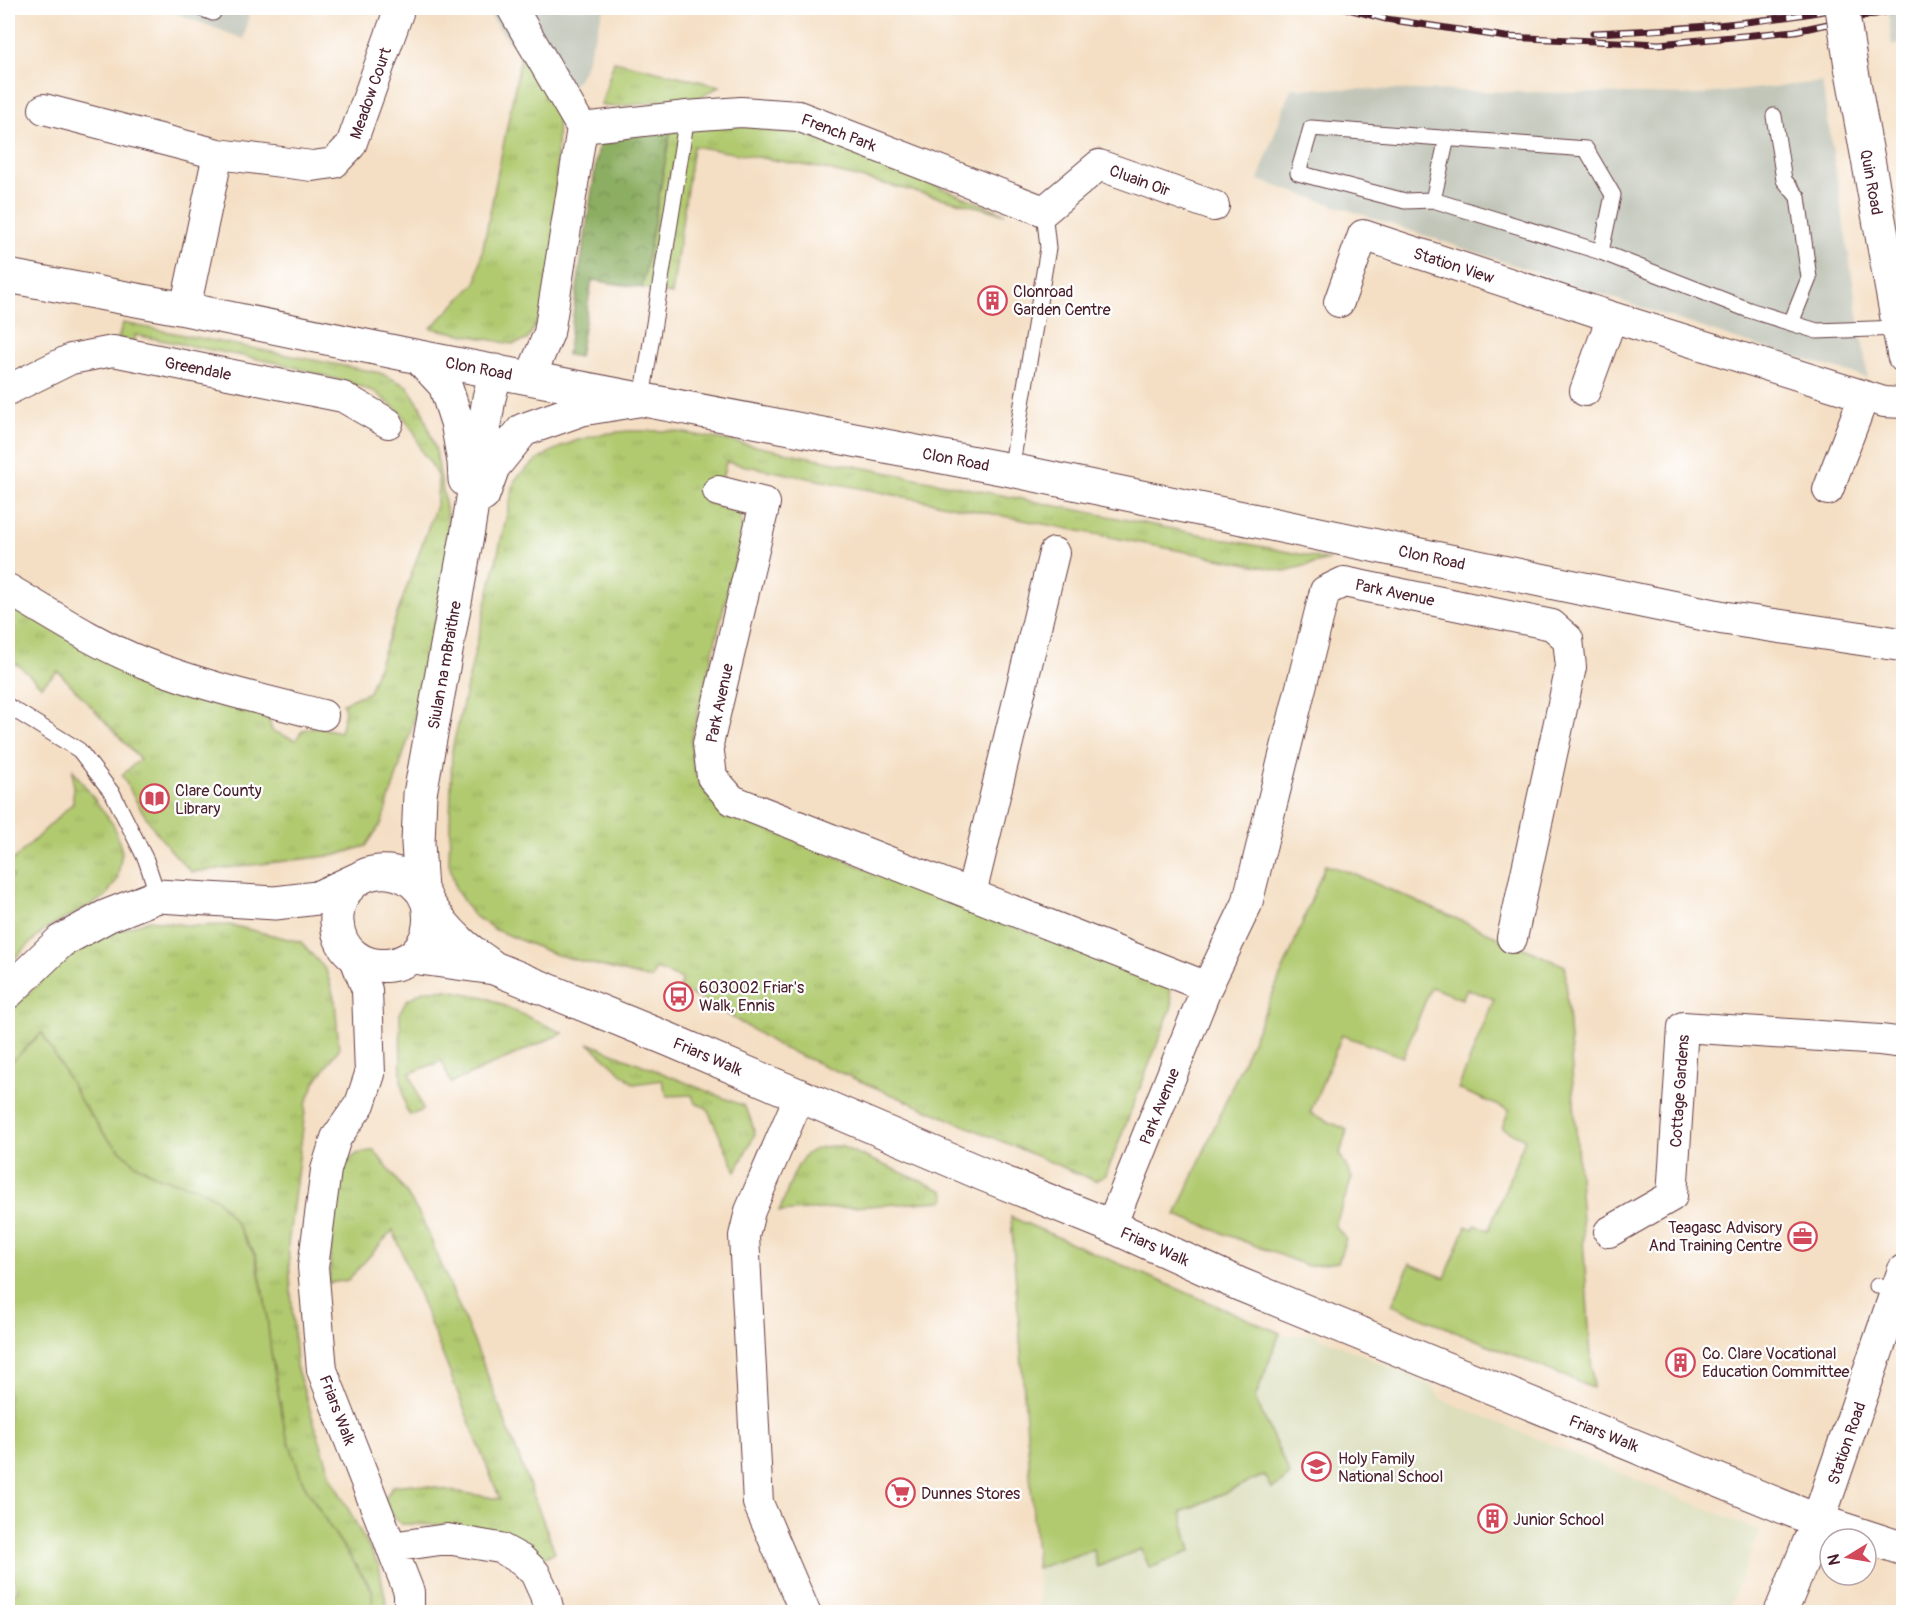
<svg xmlns="http://www.w3.org/2000/svg" width="1911" height="1620" font-family="Pangolin,sans-serif">
<defs>
<pattern id="grass-tufts" width="24" height="20" patternUnits="userSpaceOnUse" patternTransform="scale(1.5)"><rect width="24" height="20" fill="#b1ca6f"/><path d="M3 7l-1-3M5 7V3M7 7l1-3M15 17l-1-3M17 17v-4M19 17l1-3" fill="none" stroke="#9aad60"/></pattern>
<pattern id="forest-crowns" width="20" height="18" patternUnits="userSpaceOnUse" patternTransform="scale(1.5)"><rect width="20" height="18" fill="#8cae62"/><path d="M2 6a3 3 0 1 1 6 0M12 15a3 3 0 1 1 6 0" fill="none" stroke="#748d51"/></pattern>
</defs>
<rect width="100%" height="100%" fill="#fff"/>
<filter id="ink" filterUnits="userSpaceOnUse"><feTurbulence type="fractalNoise" baseFrequency=".0167" numOctaves="2"/><feDisplacementMap in="SourceGraphic" scale="12" xChannelSelector="R" yChannelSelector="G"/><feConvolveMatrix kernelMatrix="1 2 1 2 8 2 1 2 1" color-interpolation-filters="sRGB"/></filter>
<filter id="wash" filterUnits="userSpaceOnUse"><feTurbulence type="fractalNoise" baseFrequency=".008" numOctaves="4" result="noise"/><feDisplacementMap in="SourceGraphic" scale="24" xChannelSelector="R" yChannelSelector="G"/><feGaussianBlur stdDeviation="1.35" result="paint"/><feColorMatrix in="noise" values="0 0 0 0 0 0 0 0 0 0 0 0 0 0 0 0 0 1.4 0 .05"/><feComposite in="paint" operator="in"/></filter>
<g filter="url(#wash)">
<rect width="100%" height="100%" fill="#f4dfc4"/>
<path fill="#dcdebc" d="M 1011,1217 L 1287,1336 L 1313,1334 L 1431,1385 L 1441,1399 L 1760,1531 L 1727,1612 L 1040,1612 Z"/>
<path fill="#c2c6b9" d="M 162,8 L 250,8 L 244,39 Z
M 484,8 L 604,8 L 583,72 L 558,105 Z
M 1888,8 L 1903,8 L 1903,43 L 1892,46 Z
M 1822,82 L 1868,378 L 1742,341 L 1258,180 L 1291,88 L 1695,95 Z"/>
<path fill="url(#grass-tufts)" stroke="#7e744d" stroke-width="1.5" d="M 521,56 L 558,105 L 554,285 L 538,321 L 527,340 L 512,344 L 431,328 L 476,283 Z
M 614,61 L 720,86 L 701,97 L 613,107 L 601,105 Z
M 719,123 L 807,133 L 1006,214 L 820,168 L 693,146 L 672,294 L 642,288 L 671,130 Z
M 123,323 L 380,373 L 407,386 L 422,409 L 436,451 L 452,544 L 413,724 L 382,822 L 366,846 L 336,855 L 192,872 C 162,845 140,811 122,775 L 140,759 L 58,671 L 41,686 L 20,666 L 8,660 L 8,603 L 268,717 L 272,731 L 296,740 C 304,721 323,728 340,732 L 345,712 L 343,703 L 369,692 L 437,503 L 438,478 L 430,462 L 421,451 L 415,433 L 400,412 L 375,392 L 350,383 L 278,363 L 135,335 L 135,341 L 118,339 Z
M 628,431 L 673,431 L 719,439 L 1329,560 L 1284,571 L 726,462 L 716,506 L 739,513 L 743,529 L 691,741 C 692,777 700,791 727,814 L 1169,987 L 1172,1006 L 1106,1175 L 1095,1181 L 780,1047 L 711,1004 L 679,989 L 682,979 L 656,969 L 651,979 L 554,954 L 496,930 L 473,915 L 456,890 L 449,863 L 452,750 L 515,480 C 544,448 586,434 628,431 Z
M 73,770 L 114,826 L 122,852 L 117,880 L 105,897 L 43,931 L 8,965 L 8,881 L 13,876 L 8,871 L 8,865 L 73,803 Z
M 150,920 L 192,926 L 230,925 L 301,942 L 326,970 L 335,1001 L 339,1049 L 315,1082 L 306,1104 L 288,1245 L 296,1366 L 332,1479 L 379,1566 L 388,1612 L 373,1612 L 372,1589 L 328,1524 L 303,1483 L 285,1431 L 271,1353 L 265,1301 L 256,1256 L 237,1225 L 217,1199 L 194,1187 L 161,1178 L 136,1165 L 107,1138 L 82,1103 L 42,1033 L 8,1065 L 8,1013 L 61,962 L 105,935 Z
M 425,990 L 447,990 L 485,997 L 563,1033 L 451,1083 L 442,1061 L 410,1073 L 423,1110 L 410,1115 L 406,1109 L 401,1079 L 400,1013 L 407,1000 Z
M 588,1043 L 744,1106 L 750,1117 L 755,1134 L 736,1171 L 707,1108 L 695,1103 L 692,1095 L 667,1096 L 662,1080 L 634,1084 Z
M 840,1146 L 944,1191 L 946,1198 L 942,1201 L 779,1212 C 786,1197 795,1162 808,1153 C 818,1146 829,1146 840,1146 Z
M 374,1150 L 405,1191 L 422,1219 L 482,1361 L 555,1552 L 541,1559 L 532,1548 L 505,1537 L 449,1525 L 401,1524 L 393,1517 L 384,1500 L 393,1486 L 412,1484 L 500,1499 L 393,1230 L 348,1280 L 329,1283 L 334,1181 L 344,1164 L 357,1154 Z"/>
<path fill="url(#forest-crowns)" stroke="#6b6646" stroke-width="1.5" d="M 671,130 L 642,288 L 592,280 L 579,357 L 567,355 L 600,138 Z"/>
<path fill="#b1ca6f" stroke="#7e744d" stroke-width="1.5" d="M 1325,865 L 1349,872 L 1565,966 L 1593,1388 L 1392,1305 L 1410,1264 L 1445,1278 L 1466,1226 L 1473,1229 L 1475,1225 L 1489,1230 L 1525,1139 L 1502,1128 L 1509,1110 L 1458,1089 L 1494,999 L 1467,989 L 1462,999 L 1431,987 L 1403,1057 L 1342,1035 L 1310,1113 L 1347,1130 L 1340,1154 L 1352,1178 L 1335,1226 L 1346,1239 L 1338,1262 L 1308,1266 L 1176,1215 L 1290,954 Z
M 42,1033 L 82,1103 L 107,1138 L 136,1165 L 161,1178 L 194,1187 L 217,1199 L 237,1225 L 255,1256 L 265,1301 L 271,1353 L 285,1431 L 303,1483 L 328,1524 L 372,1590 L 373,1612 L 8,1612 L 8,1595 L 18,1591 L 8,1562 L 8,1065 Z
M 1011,1217 L 1280,1333 L 1255,1398 L 1290,1475 L 1272,1489 L 1265,1475 L 1181,1512 L 1191,1551 L 1150,1568 L 1141,1549 L 1097,1567 L 1093,1550 L 1037,1568 Z"/>
</g>
<g filter="url(#ink)">
<g fill="none" stroke-linecap="round" stroke-linejoin="round">
<defs>
<path id="service" d="M 200,8 L 213,13 L 215,8
M 1774,116 L 1784,180 L 1798,197 L 1809,278 L 1791,323
M 1433,200 L 1447,138
M 1601,252 L 1613,195 L 1586,149 L 1311,128 L 1298,173 L 1405,201 L 1433,200 L 1601,252 L 1749,310 L 1817,331 L 1899,328
M 642,399 L 687,116
M 1011,470 L 1048,248 L 1044,211
M 8,706 L 79,750 L 113,794 L 146,860 L 158,896
M 1877,1286 L 1898,1290"/>
<path id="minor" d="M 512,8 L 582,128
M 44,109 L 218,154
M 582,128 L 687,116 L 741,112 L 798,116 L 1044,211 L 1099,165 L 1214,206
M 1339,302 L 1363,235 L 1612,317 L 1884,402 L 1904,403
M 185,309 L 218,154 L 312,166 L 334,163 L 351,145 L 398,13 L 398,8
M 530,378 L 549,333 L 582,128
M 8,390 L 71,359 L 113,351 L 343,397 L 388,423
M 1585,391 L 1612,317
M 1828,490 L 1864,396
M 718,491 L 765,503 L 708,744 L 712,777 L 732,800 L 1207,987
M 8,589 C 52,615 96,644 144,663 C 202,686 263,700 323,715
M 971,894 L 1054,553
M 354,956 L 367,990 L 370,1074 L 360,1104 L 336,1138 L 326,1170 L 313,1267 L 322,1370 L 409,1592 L 409,1612
M 800,1095 L 750,1211 L 744,1236 L 758,1503 L 805,1612
M 1111,1226 L 1207,987 L 1247,904 L 1325,591 L 1344,582 L 1552,625 L 1568,639 L 1571,667 L 1512,938
M 1609,1232 L 1672,1196 L 1683,1027 L 1880,1040 L 1904,1043
M 391,1547 L 447,1539 L 500,1548 L 522,1560 L 535,1573 L 545,1595 L 549,1612"/>
<path id="tertiary" d="M 419,357 L 445,385 L 457,422 L 464,462 L 465,480
M 483,495 L 493,467 L 523,430 L 582,409 L 638,400
M 421,890 L 418,843 L 420,794 L 467,536 L 489,398 L 496,371
M 428,904 C 443,979 341,986 337,922 C 336,906 342,892 354,882 C 374,866 404,869 420,889 C 424,893 426,900 429,905 C 437,917 447,930 458,940 C 467,950 480,957 490,965
M 412,957 L 494,968 L 670,1040 L 985,1175 L 1111,1226 L 1239,1284 L 1818,1521 L 1904,1549
M 8,992 L 61,941 L 107,916 L 158,896 L 275,903 L 317,898 L 358,879"/>
<path id="secondary" d="M 1851,66 L 1904,356
M 8,276 L 185,309 L 419,357 L 1011,470 L 1724,618 L 1904,645
M 1781,1612 L 1818,1521 L 1904,1271"/>
</defs>
<use href="#service" stroke="#643c42" stroke-width="17"/>
<use href="#minor" stroke="#643c42" stroke-width="32"/>
<use href="#tertiary" stroke="#643c42" stroke-width="35"/>
<use href="#secondary" stroke="#643c42" stroke-width="35"/>
<use href="#service" stroke="#fff" stroke-width="15"/>
<use href="#minor" stroke="#fff" stroke-width="30"/>
<use href="#tertiary" stroke="#fff" stroke-width="33"/>
<use href="#secondary" stroke="#fff" stroke-width="33"/>
<defs>
<path id="rail" d="M 1345,8 L 1386,19 L 1506,37 L 1659,44 L 1795,31 L 1904,8
M 1593,33 C 1675,30 1758,24 1839,8"/>
</defs>
<use href="#rail" stroke="#4a1f2b" stroke-width="7"/>
<use href="#rail" stroke="#fff" stroke-width="4.5" stroke-dasharray="14" stroke-linecap="butt"/>
<defs>
<path id="secondary-bridge" d="M 1842,8 L 1851,66"/>
</defs>
<use href="#secondary-bridge" stroke="#643c42" stroke-width="35" stroke-linecap="butt"/>
<use href="#secondary-bridge" stroke="#fff" stroke-width="33"/>
</g>
</g>
<defs>
<symbol id="building-ring" viewBox="-11 -11 22 22"><circle r="9.5" fill="#fff" stroke="#d1495b" stroke-width="1.5"/><path d="M-4-6H4V6H1V3H-1V6H-4ZM-2.5-4.3h1.7v1.8h-1.7ZM.8-4.3h1.7v1.8H.8ZM-2.5-1h1.7V.8h-1.7ZM.8-1h1.7V.8H.8Z" fill="#d1495b"/></symbol>
<symbol id="library-ring" viewBox="-11 -11 22 22"><circle r="9.5" fill="#fff" stroke="#d1495b" stroke-width="1.5"/><path d="M-6-4Q-3-5.5-.7-3.5V5Q-3 3-6 4ZM6-4Q3-5.5 .7-3.5V5Q3 3 6 4Z" fill="#d1495b"/></symbol>
<symbol id="bus-ring" viewBox="-11 -11 22 22"><circle r="9.5" fill="#fff" stroke="#d1495b" stroke-width="1.5"/><path d="M-5-6H5V4H4V6H2V4H-2V6H-4V4H-5ZM-3.5-4V0h7V-4ZM-3.5 1.2v1.5H-2V1.2ZM2 1.2v1.5H3.5V1.2Z" fill="#d1495b"/></symbol>
<symbol id="office-ring" viewBox="-11 -11 22 22"><circle r="9.5" fill="#fff" stroke="#d1495b" stroke-width="1.5"/><path d="M-6-3h4V-5.5h4V-3h4V5H-6ZM-1-4.5V-3h2v-1.5ZM-6 0V1H6V0Z" fill="#d1495b"/></symbol>
<symbol id="school-ring" viewBox="-11 -11 22 22"><circle r="9.5" fill="#fff" stroke="#d1495b" stroke-width="1.5"/><path d="M0-5L7-2L0 1L-7-2ZM-4 1L0 2.5L4 1V4Q0 6-4 4Z" fill="#d1495b"/></symbol>
<symbol id="supermarket-ring" viewBox="-11 -11 22 22"><circle r="9.5" fill="#fff" stroke="#d1495b" stroke-width="1.5"/><path d="M-6-5.5h2.5l.6 2H6L4.5 2H-2.5L-4.4-4H-6ZM-1.5 3.2a1.3 1.3 0 1 0 .1 0ZM3 3.2a1.3 1.3 0 1 0 .1 0Z" fill="#d1495b"/></symbol>
</defs>
<g fill-rule="evenodd">
<use href="#building-ring" x="976" y="284" width="33" height="33"/>
<use href="#library-ring" x="138" y="782" width="33" height="33"/>
<use href="#bus-ring" x="662" y="980" width="33" height="33"/>
<use href="#office-ring" x="1786" y="1220" width="33" height="33"/>
<use href="#building-ring" x="1664" y="1346" width="33" height="33"/>
<use href="#school-ring" x="1300" y="1450" width="33" height="33"/>
<use href="#supermarket-ring" x="884" y="1476" width="33" height="33"/>
<use href="#building-ring" x="1476" y="1502" width="33" height="33"/>
</g>
<g text-anchor="middle" stroke-width="4.5" stroke-linejoin="round" paint-order="stroke">
<g font-size="16" fill="#4a1f2b" stroke="#fff">
<text transform="translate(370 93) rotate(-71)" y="6">Meadow Court</text>
<text transform="translate(839 132) rotate(21)" y="6">French Park</text>
<text transform="translate(1140 180) rotate(20)" y="6">Cluain Oir</text>
<text transform="translate(1872 182) rotate(80)" y="6">Quin Road</text>
<text transform="translate(1454 265) rotate(18)" y="6">Station View</text>
<text transform="translate(198 368) rotate(11)" y="6">Greendale</text>
<text transform="translate(479 368) rotate(11)" y="6">Clon Road</text>
<text transform="translate(956 459) rotate(11)" y="6">Clon Road</text>
<text transform="translate(1432 557) rotate(12)" y="6">Clon Road</text>
<text transform="translate(1395 592) rotate(12)" y="6">Park Avenue</text>
<text transform="translate(444 665) rotate(-80)" y="6">Siulan na mBraithre</text>
<text transform="translate(719 703) rotate(-78)" y="6">Park Avenue</text>
<text transform="translate(708 1056) rotate(23)" y="6">Friars Walk</text>
<text transform="translate(1679 1091) rotate(-86)" y="6">Cottage Gardens</text>
<text transform="translate(1159 1106) rotate(-68)" y="6">Park Avenue</text>
<text transform="translate(1155 1246) rotate(24)" y="6">Friars Walk</text>
<text transform="translate(338 1410) rotate(69)" y="6">Friars Walk</text>
<text transform="translate(1604 1433) rotate(22)" y="6">Friars Walk</text>
<text transform="translate(1846 1443) rotate(-71)" y="6">Station Road</text>
</g>
<g font-size="16" fill="#4a1f2b" stroke="#fff" text-anchor="start">
<text x="1013" y="297">Clonroad<tspan x="1013" dy="18">Garden Centre</tspan></text>
<text x="175" y="796">Clare County<tspan x="175" dy="18">Library</tspan></text>
<text x="699" y="993">603002 Friar's<tspan x="699" dy="18">Walk, Ennis</tspan></text>
<text x="1782" y="1233" text-anchor="end">Teagasc Advisory<tspan x="1782" dy="18">And Training Centre</tspan></text>
<text x="1702" y="1359">Co. Clare Vocational<tspan x="1702" dy="18">Education Committee</tspan></text>
<text x="1338" y="1464">Holy Family<tspan x="1338" dy="18">National School</tspan></text>
<text x="921" y="1499">Dunnes Stores</text>
<text x="1513" y="1525">Junior School</text>
</g>
</g>
<rect width="1911" height="1620" fill="none" stroke="#fff" stroke-width="30"/>
<g transform="translate(1848 1557) rotate(259)"><circle r="28" fill="#ffffff" stroke="#b7a5aa" stroke-width="1.5"/>
<path d="M0-4.5L10 22L0 15L-10 22Z" fill="#d1495b"/>
<text y="-9" font-size="16" font-weight="bold" text-anchor="middle" fill="#4a1f2b">N</text>
</g>
</svg>
